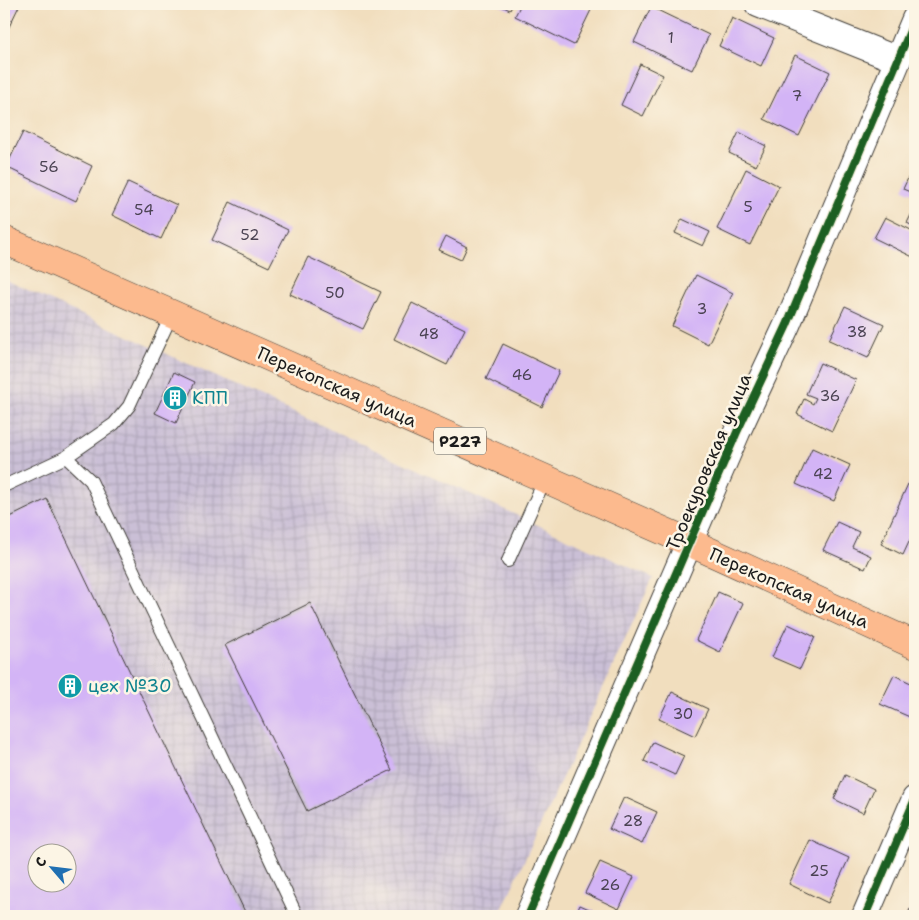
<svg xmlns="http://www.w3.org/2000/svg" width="919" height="920" font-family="'Shantell Sans',sans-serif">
<defs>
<pattern id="industrial-grid" width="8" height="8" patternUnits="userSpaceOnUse" patternTransform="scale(1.25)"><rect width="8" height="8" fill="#cabfd6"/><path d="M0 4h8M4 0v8" fill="none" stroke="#ada4b7"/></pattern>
</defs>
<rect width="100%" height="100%" fill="#fcf5e5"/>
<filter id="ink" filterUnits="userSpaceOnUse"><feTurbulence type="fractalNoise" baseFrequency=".02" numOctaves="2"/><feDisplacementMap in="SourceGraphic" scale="10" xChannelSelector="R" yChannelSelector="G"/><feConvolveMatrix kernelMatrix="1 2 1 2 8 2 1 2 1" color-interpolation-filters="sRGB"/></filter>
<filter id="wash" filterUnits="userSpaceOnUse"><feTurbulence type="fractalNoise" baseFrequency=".0096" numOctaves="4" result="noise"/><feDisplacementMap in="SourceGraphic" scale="20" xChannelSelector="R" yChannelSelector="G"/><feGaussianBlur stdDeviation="1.12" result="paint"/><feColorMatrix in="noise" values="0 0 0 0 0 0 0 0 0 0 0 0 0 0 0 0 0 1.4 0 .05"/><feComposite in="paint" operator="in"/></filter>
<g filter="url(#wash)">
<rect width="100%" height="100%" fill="#f1debe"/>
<path fill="url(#industrial-grid)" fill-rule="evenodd" d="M 4,279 L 653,578 L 499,916 L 4,916 ZM 38,852 L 68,852 L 68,882 L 38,882 Z"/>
<g id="blocks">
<path fill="#d3b4f6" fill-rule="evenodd" d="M 4,4 L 20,4 L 7,31 L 4,30 Z
M 497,4 L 513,4 L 510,10 Z
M 521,4 L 578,4 L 591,10 L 574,45 L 515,16 Z
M 651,7 L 709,35 L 692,70 L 634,42 Z
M 732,18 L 774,38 L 761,66 L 719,46 Z
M 795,55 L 830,72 L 799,136 L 764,119 Z
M 640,64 L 663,75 L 643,116 L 621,105 Z
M 23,132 L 92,166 L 76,201 L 6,167 Z
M 739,132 L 766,146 L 756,166 L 729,153 Z
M 746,169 L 779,186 L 750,245 L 717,229 Z
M 909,176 L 915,179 L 915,194 L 903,189 Z
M 128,182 L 177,205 L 161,239 L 112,215 Z
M 230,202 L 288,230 L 269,267 L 212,240 Z
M 915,207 L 915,227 L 907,223 Z
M 885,217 L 915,232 L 915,258 L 874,238 Z
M 682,219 L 710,232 L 703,246 L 675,233 Z
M 446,236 L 467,247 L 461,260 L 439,250 Z
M 308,257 L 381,292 L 363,329 L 290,294 Z
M 696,275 L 733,293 L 708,344 L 672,326 Z
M 412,303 L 465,329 L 447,365 L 394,339 Z
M 845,306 L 884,324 L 868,358 L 829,340 Z
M 503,344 L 559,371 L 542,407 L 486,379 Z
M 820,363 L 856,380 L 832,431 L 797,414 L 804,399 L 813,404 L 816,398 L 806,394 Z
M 174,372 L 195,382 L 176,423 L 155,413 Z
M 812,448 L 850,465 L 834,501 L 796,484 Z
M 908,484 L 915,487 L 915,529 L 903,555 L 881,544 Z
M 47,499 L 247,916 L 4,916 L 4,520 ZM 38,852 L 68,852 L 68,882 L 38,882 Z
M 837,522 L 859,532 L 852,547 L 871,556 L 865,569 L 823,550 Z
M 718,592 L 743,603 L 720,652 L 696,640 Z
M 310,603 L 392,770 L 307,811 L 225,645 Z
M 788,624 L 815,637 L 800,669 L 772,657 Z
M 894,675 L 915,685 L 915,711 L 912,718 L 880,704 Z
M 672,692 L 708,709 L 695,736 L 659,719 Z
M 653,742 L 684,756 L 675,775 L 644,761 Z
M 845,775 L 874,789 L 863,813 L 834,799 Z
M 624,797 L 657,812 L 642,844 L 609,829 Z
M 810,840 L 849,858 L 828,903 L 789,884 Z
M 600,862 L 634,877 L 619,909 L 585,893 Z
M 580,905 L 605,916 L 575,916 Z
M 910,909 L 915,911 L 915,916 L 907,916 Z"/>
</g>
</g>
<g filter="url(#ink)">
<use href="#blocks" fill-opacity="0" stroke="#3c3934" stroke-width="1"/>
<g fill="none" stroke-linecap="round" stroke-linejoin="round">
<defs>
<path id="service" d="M 66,457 L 114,424 L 129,406 L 172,314
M 4,486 L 66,457 L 91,481 L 297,916
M 508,561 L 545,479"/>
<path id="minor" d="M 758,4 L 898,60
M 528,916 L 737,432 L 787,325 L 915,19
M 865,916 L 915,799"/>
<path id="primary" d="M 4,240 L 691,543 L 915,645"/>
</defs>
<use href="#service" stroke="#3c3934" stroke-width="14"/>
<use href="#minor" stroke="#3c3934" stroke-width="28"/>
<use href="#primary" stroke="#3c3934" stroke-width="29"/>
<use href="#service" stroke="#fff" stroke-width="12"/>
<use href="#minor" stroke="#fff" stroke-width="26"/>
<use href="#primary" stroke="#fcba8e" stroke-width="28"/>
<defs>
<path id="cycleway" d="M 528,916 L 737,432 L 787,325 L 915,19
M 865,916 L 915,799"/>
</defs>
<use href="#cycleway" stroke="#fcf5e5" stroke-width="11"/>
<use href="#cycleway" stroke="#1b5e20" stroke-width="8"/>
</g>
</g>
<defs>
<symbol id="building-disc" viewBox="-11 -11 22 22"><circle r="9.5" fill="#0f9aa8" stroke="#fcf5e5"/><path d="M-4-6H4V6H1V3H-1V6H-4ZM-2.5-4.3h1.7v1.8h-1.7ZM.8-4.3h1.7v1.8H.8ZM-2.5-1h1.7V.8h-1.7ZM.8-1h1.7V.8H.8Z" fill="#fff"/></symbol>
</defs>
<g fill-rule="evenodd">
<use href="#building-disc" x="161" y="384" width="28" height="28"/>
<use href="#building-disc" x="56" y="672" width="28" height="28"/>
</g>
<g text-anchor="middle" stroke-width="5" stroke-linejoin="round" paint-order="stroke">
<g font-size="15" fill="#4a4252">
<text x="671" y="43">1</text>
<text x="797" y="101">7</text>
<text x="49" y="172">56</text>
<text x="748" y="212">5</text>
<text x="144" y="215">54</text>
<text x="250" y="240">52</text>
<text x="335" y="298">50</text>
<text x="702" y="314">3</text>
<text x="857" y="337">38</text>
<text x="429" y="339">48</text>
<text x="522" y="380">46</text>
<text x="830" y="401">36</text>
<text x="823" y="479">42</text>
<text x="683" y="719">30</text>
<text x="633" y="826">28</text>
<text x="819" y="876">25</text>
<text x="610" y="890">26</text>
</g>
<rect fill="#fcf5e5" stroke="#5f5d58" stroke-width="1" x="434" y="427.5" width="52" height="27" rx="4"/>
<g font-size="16" font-weight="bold" fill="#1c1c1c">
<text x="460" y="447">Р227</text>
</g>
<g font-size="18" fill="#1c1c1c" stroke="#fcf5e5">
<text transform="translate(337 387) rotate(24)" y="6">Перекопская улица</text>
<text transform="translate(709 462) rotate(-67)" y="6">Троекуровская улица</text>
<text transform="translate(789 588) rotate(24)" y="6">Перекопская улица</text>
</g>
<g font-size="18" fill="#0d838f" stroke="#fcf5e5" text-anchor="start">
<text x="192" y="404">КПП</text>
<text x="88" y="692">цех №30</text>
</g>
</g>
<rect width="919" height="920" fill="none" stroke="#fcf5e5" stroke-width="20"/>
<g transform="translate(52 868) rotate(298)"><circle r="24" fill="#fcf5e5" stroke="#a29e95"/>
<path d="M0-4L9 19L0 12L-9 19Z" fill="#1f6fb2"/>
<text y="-8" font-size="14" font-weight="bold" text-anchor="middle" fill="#1c1c1c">С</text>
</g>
</svg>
